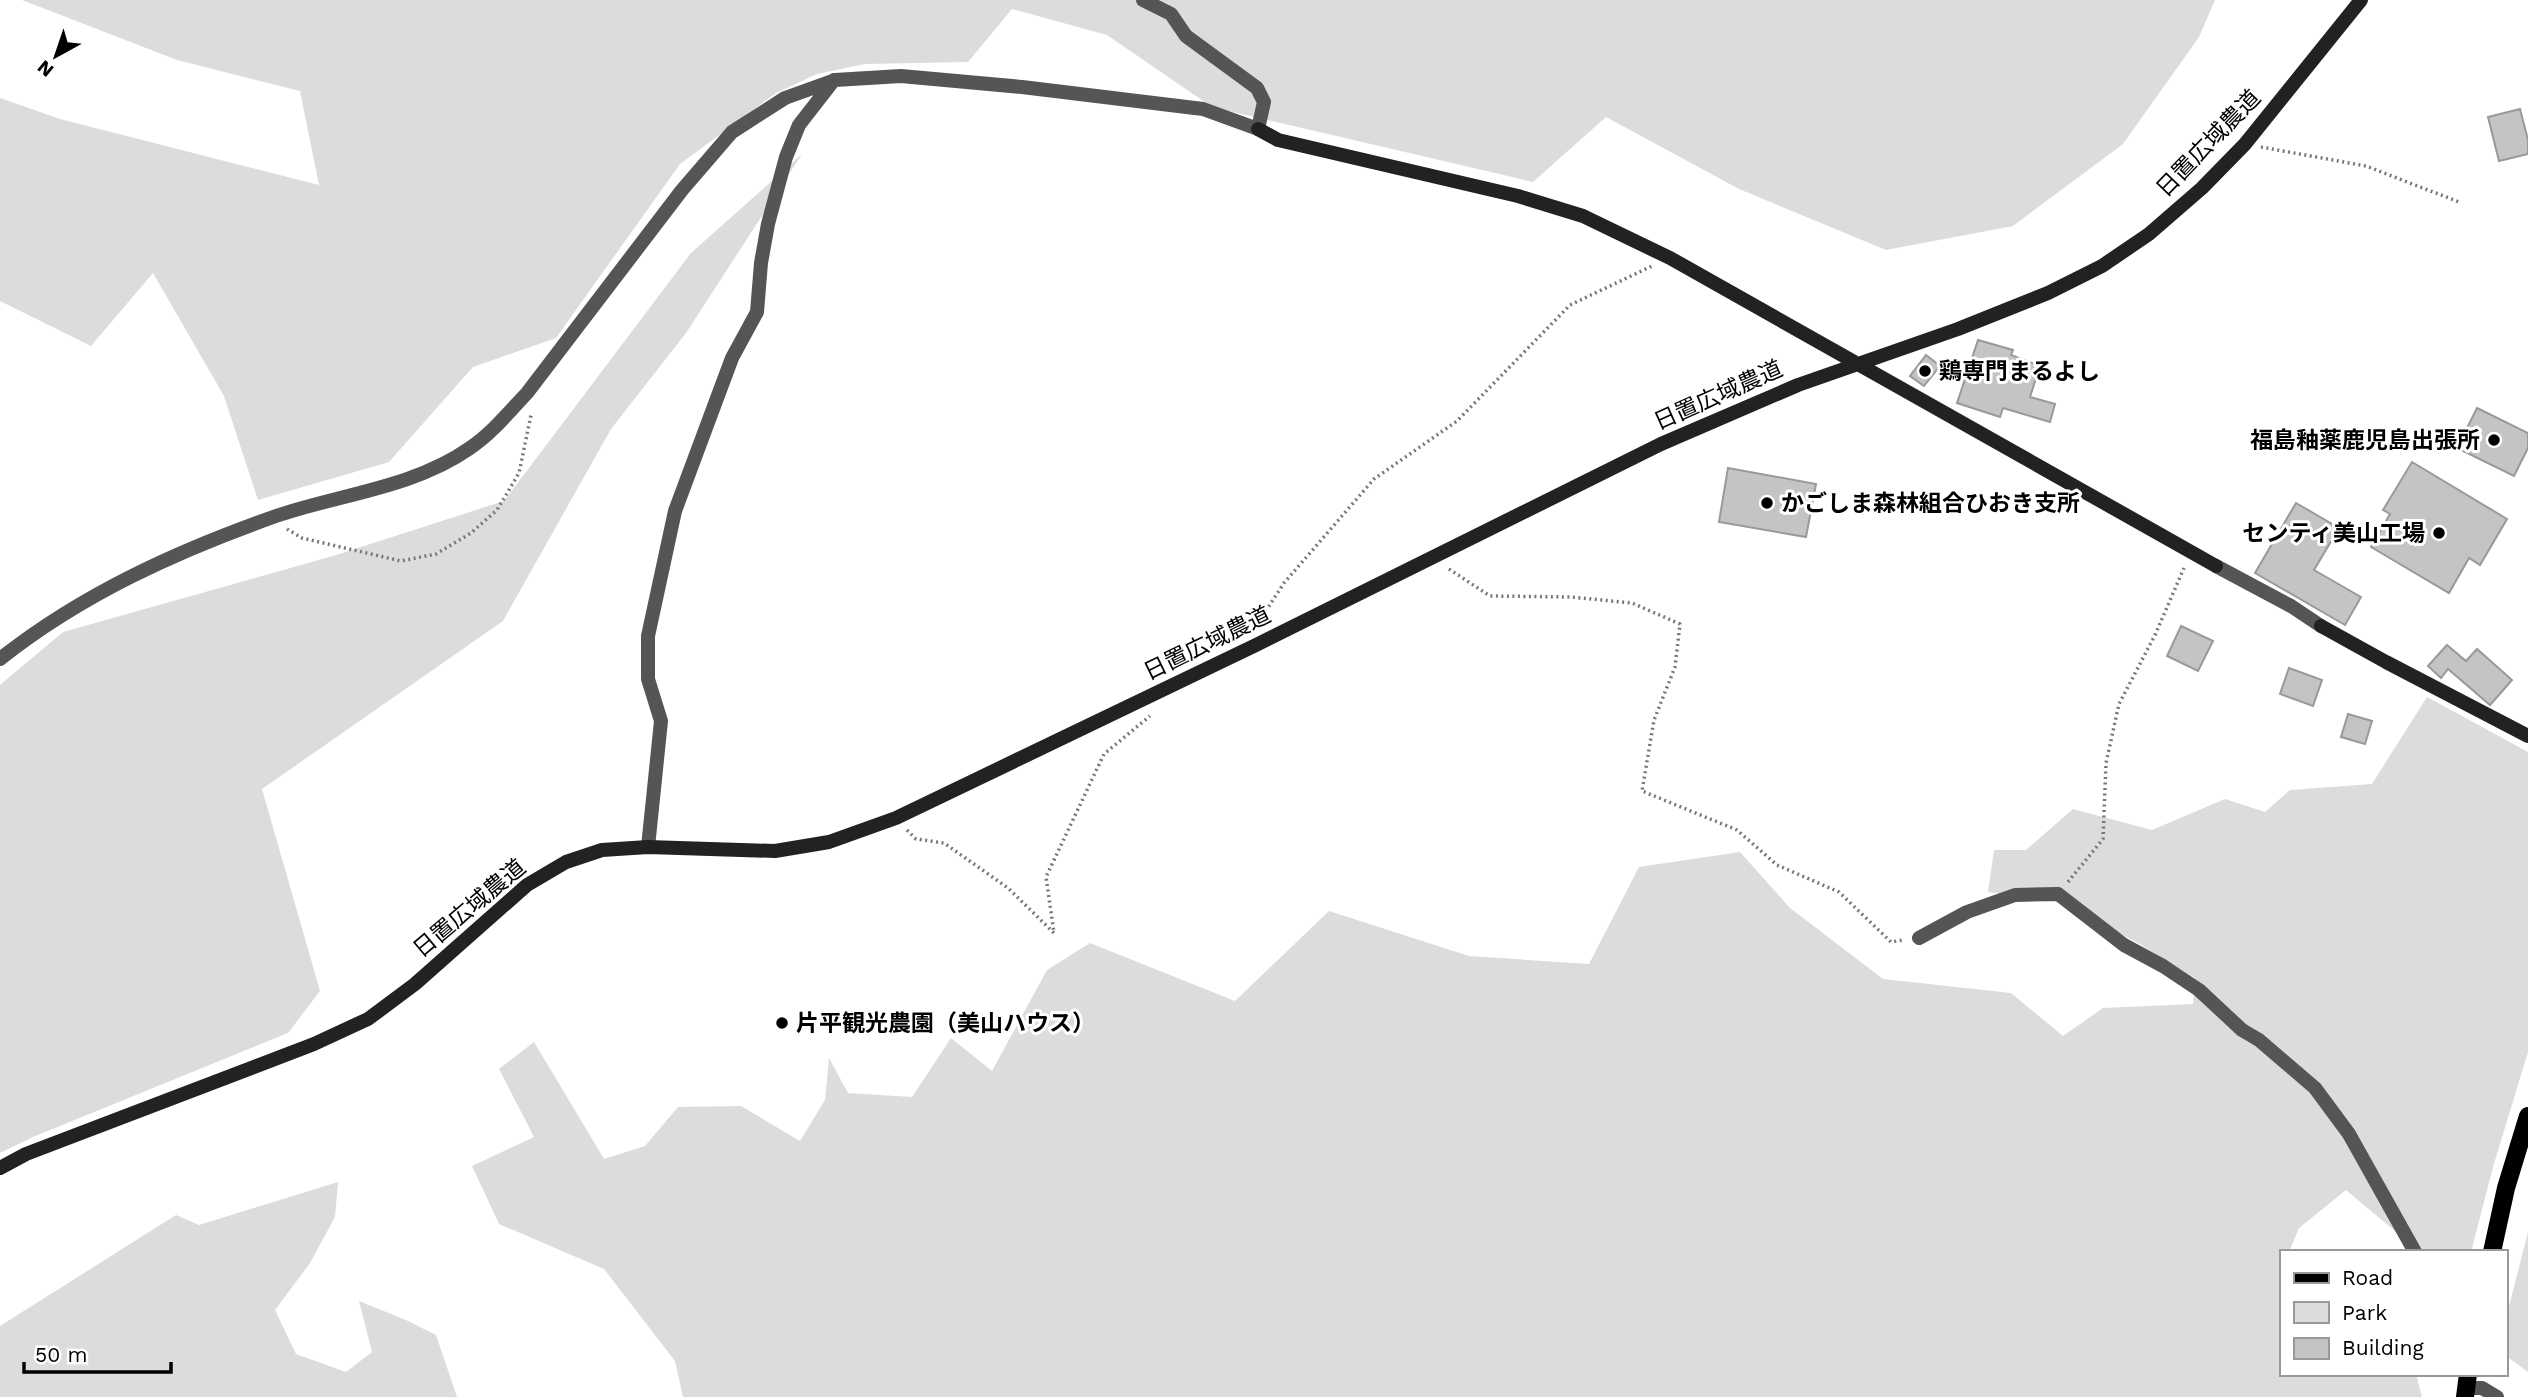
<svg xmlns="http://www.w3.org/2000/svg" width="2528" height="1397" font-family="'Work Sans','Noto Sans JP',sans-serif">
<rect width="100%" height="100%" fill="#fff"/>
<path fill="#dcdcdc" d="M 22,0 L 2215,0 L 2199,37 L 2123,144 L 2013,226 L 1886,250 L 1739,189 L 1606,117 L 1533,182 L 1212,107 L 1107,35 L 1012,9 L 968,62 L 865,64 L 817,74 L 776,93 L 680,164 L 556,338 L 473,367 L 389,462 L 258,500 L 224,396 L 153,273 L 91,346 L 0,301 L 0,98 L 60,119 L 319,185 L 300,91 L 177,60 Z
M 802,154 L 686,333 L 611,429 L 503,621 L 262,789 L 320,991 L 288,1033 L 33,1137 L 0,1153 L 0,685 L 63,632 L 333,556 L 504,501 L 691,253 Z
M 2427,697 L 2528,752 L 2528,1052 L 2493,1167 L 2471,1252 L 2420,1252 L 2346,1190 L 2299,1228 L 2289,1252 L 2281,1252 L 2281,1374 L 2416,1374 L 2422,1397 L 683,1397 L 675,1361 L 604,1269 L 499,1224 L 472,1166 L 534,1137 L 499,1069 L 534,1042 L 604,1159 L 645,1146 L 678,1107 L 741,1106 L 800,1141 L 825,1100 L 829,1058 L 848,1093 L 912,1097 L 951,1038 L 992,1071 L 1047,970 L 1090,943 L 1235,1001 L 1329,911 L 1469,956 L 1589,964 L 1639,867 L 1740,852 L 1790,908 L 1883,979 L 2011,993 L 2063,1036 L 2103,1008 L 2193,1004 L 2195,978 L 2138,943 L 2061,902 L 1988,892 L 1994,850 L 2026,850 L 2073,809 L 2152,830 L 2225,799 L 2265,812 L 2290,790 L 2372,784 Z
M 338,1182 L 335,1217 L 310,1263 L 275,1310 L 296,1354 L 346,1372 L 372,1352 L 359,1301 L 406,1320 L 436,1335 L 457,1397 L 0,1397 L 0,1326 L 176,1215 L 199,1225 Z
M 2528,1232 L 2528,1372 L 2505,1355 L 2505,1322 Z"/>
<path fill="#c4c4c4" stroke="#999" stroke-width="2" d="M 2520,109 L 2528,140 L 2528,154 L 2499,161 L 2488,117 Z
M 1978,340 L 2013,350 L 2011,355 L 2040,366 L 2030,397 L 2055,404 L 2050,422 L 2003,408 L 2000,417 L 1957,403 Z
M 1926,355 L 1940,366 L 1924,386 L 1910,376 Z
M 2477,408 L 2528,433 L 2528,448 L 2514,476 L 2457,448 Z
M 2412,462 L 2507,519 L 2480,565 L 2469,558 L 2449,593 L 2371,547 L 2390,514 L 2383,510 Z
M 1728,468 L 1816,484 L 1806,537 L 1719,522 Z
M 2296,503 L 2339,528 L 2314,570 L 2361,597 L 2345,625 L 2255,573 Z
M 2181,626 L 2213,641 L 2198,671 L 2167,656 Z
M 2447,645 L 2466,661 L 2477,649 L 2512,680 L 2490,705 L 2448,669 L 2441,678 L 2428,666 Z
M 2289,668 L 2322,680 L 2313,706 L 2280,694 Z
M 2348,714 L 2372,721 L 2365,744 L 2341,737 Z"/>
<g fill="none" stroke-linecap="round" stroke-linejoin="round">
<path stroke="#777" stroke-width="3.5" stroke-dasharray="2 3.5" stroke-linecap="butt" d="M 2261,147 L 2366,166 L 2459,202
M 287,529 L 302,538 L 401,561 L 436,554 L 471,533 L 497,510 L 519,473 L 531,415
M 1449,569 L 1490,596 L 1571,597 L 1632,603 L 1680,624 L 1675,667 L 1654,720 L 1642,791 L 1737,830 L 1777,865 L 1839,892 L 1891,942 L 1903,940
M 1259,626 L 1260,620 L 1284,583 L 1374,479 L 1457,421 L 1570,305 L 1652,266
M 907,830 L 916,839 L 944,843 L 1008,888 L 1054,933 L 1046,877 L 1104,754 L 1150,716
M 2068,882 L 2103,839 L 2106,763 L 2119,704 L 2155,635 L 2184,568"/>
<path stroke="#555" stroke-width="14" d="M 2216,566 L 2291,606 L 2321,626
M 0,659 C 82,594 177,551 276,516 C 340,494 413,488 470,448 C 492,433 509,412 527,393 L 682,190 L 732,132 L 785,98 L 835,80 L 901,76 L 1022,87 L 1203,109 L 1258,129 L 1264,102 L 1257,88 L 1186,36 L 1171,14 L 1143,0
M 648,847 L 661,721 L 648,679 L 648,636 L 675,511 L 732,358 L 757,312 L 761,263 L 768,224 L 786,157 L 799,125 L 834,80
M 1919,938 L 1967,912 L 2015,895 L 2058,894 L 2124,945 L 2163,966 L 2199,990 L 2242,1030 L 2259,1040 L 2315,1088 L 2349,1134 L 2415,1252
M 2465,1388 L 2482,1388 L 2497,1397"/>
<path stroke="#222" stroke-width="14" d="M 1258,129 L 1278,140 L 1518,196 L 1583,216 L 1670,258 L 2216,566
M 2321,626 L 2386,662 L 2528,736
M 0,1168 L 26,1154 L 314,1044 L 368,1019 L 415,984 L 527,885 L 566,862 L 602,850 L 648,847 L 775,851 L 829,842 L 896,818 L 1256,645 L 1661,444 L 1798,385 L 1958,329 L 2048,293 L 2102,266 L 2149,234 L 2202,188 L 2245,144 L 2361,0"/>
<path stroke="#000" stroke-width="18" d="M 2492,1252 L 2506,1188 L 2528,1116
M 2465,1397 L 2468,1374"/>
</g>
<g fill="#000" stroke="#fff" stroke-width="2.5">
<circle cx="1925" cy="371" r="7"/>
<circle cx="2494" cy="440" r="7"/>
<circle cx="1767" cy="503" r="7"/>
<circle cx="2439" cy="533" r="7"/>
<circle cx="782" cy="1023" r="7"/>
</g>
<g text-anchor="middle" stroke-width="6" stroke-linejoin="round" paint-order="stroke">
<g font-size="23" fill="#000" stroke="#fff">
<text transform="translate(2208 143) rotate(-46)" y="8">日置広域農道</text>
<text transform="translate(1718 395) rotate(-24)" y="8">日置広域農道</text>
<text transform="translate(1207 643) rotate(-26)" y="8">日置広域農道</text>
<text transform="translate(469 908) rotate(-40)" y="8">日置広域農道</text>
</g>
<g font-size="23" font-weight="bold" fill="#000" stroke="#fff" text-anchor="start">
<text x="1939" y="379">鶏専門まるよし</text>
<text x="2480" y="448" text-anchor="end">福島釉薬鹿児島出張所</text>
<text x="1781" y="511">かごしま森林組合ひおき支所</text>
<text x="2425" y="541" text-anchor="end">センティ美山工場</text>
<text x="796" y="1031">片平観光農園（美山ハウス）</text>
</g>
</g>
<rect x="2280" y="1250" width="228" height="126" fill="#ffffff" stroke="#999999" stroke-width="2"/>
<rect x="2294" y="1273" width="35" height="10" fill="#000000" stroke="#999999" stroke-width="2"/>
<text x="2342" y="1285" font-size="21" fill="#000000">Road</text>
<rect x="2294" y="1302" width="35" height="21" fill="#dcdcdc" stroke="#999999" stroke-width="2"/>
<text x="2342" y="1320" font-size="21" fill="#000000">Park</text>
<rect x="2294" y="1338" width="35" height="21" fill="#c4c4c4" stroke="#999999" stroke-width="2"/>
<text x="2342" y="1355" font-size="21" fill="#000000">Building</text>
<g transform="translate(56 56) rotate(220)" stroke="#ffffff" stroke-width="5" paint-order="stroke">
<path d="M0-5L12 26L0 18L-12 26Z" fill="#000000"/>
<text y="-10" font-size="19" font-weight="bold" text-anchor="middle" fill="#000000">N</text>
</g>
<path d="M24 1362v10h147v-10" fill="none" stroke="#000000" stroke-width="3.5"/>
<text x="35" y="1362" font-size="21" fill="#000000" stroke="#ffffff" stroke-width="5" paint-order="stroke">50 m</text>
</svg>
